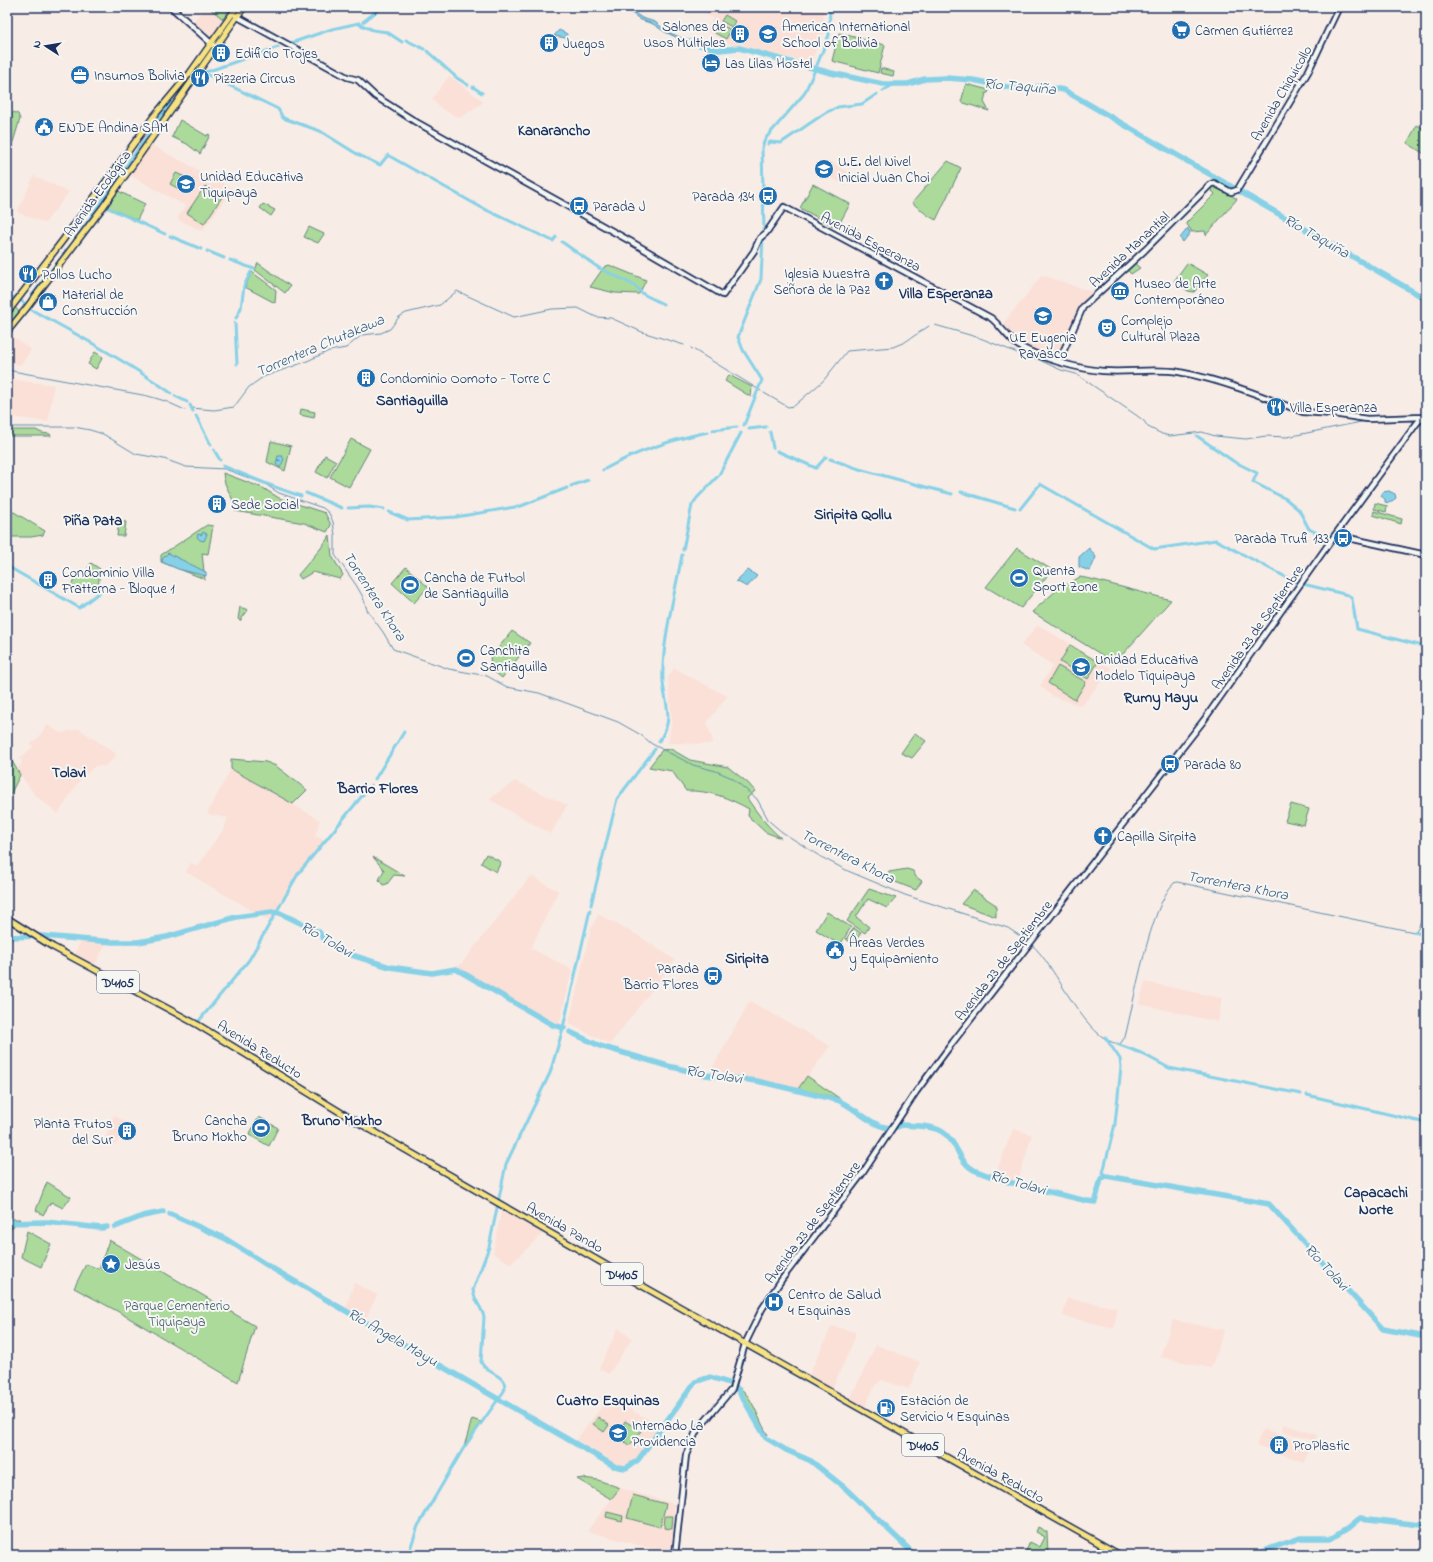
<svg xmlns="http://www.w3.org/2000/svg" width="1433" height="1562" font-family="'Indie Flower',sans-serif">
<rect width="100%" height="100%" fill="#f8ece6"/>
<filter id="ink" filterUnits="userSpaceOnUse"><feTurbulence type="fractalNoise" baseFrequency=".025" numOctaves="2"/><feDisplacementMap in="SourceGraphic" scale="8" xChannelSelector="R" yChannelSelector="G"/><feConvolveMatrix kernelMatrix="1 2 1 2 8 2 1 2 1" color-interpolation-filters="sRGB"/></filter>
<g filter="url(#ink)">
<path fill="#fae0d7" d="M 205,7 L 208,7 L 224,19 L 211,37 L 193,22 Z
M 696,7 L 823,7 L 824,32 L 811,62 L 767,54 L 741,45 L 733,46 L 706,30 L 713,18 Z
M 449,76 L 483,101 L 482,103 L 460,118 L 442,109 L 432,99 Z
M 150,144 L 233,189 L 202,231 L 177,219 L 186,206 L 129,175 Z
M 828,161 L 852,174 L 846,186 L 818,170 Z
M 34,176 L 69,192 L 45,223 L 17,212 Z
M 1042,275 L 1095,293 L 1080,305 L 1063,347 L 1056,358 L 1021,345 L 1003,324 Z
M 9,334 L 31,350 L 21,365 L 7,362 L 7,337 Z
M 7,379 L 54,385 L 48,422 L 7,416 Z
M 1038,625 L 1111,668 L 1082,706 L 1052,696 L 1040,686 L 1053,665 L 1021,645 Z
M 674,668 L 727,696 L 707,723 L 713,742 L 708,744 L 668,743 L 672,721 L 668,678 Z
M 47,725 L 61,733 L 79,729 L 115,753 L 116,756 L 105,766 L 95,766 L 79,781 L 58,814 L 35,795 L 17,770 L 22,762 L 20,758 L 33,747 L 31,744 L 39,737 Z
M 231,769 L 320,820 L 315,836 L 325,840 L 297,873 L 270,921 L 186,872 L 191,863 L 197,866 L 223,830 L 228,818 L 207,814 Z
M 515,781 L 567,805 L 551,834 L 489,799 Z
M 533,877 L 558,891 L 531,948 L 572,970 L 559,1026 L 458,968 L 529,878 Z
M 598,914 L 637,935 L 675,960 L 610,1044 L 569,1024 L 590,932 Z
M 83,937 L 106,939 L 107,942 L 94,966 L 74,955 Z
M 1145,982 L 1222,998 L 1218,1022 L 1139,1004 Z
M 750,1001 L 830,1046 L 798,1089 L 762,1080 L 710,1072 Z
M 114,1115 L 134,1127 L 129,1139 L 120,1134 L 116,1145 L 105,1139 Z
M 1013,1129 L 1032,1135 L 1018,1181 L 995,1175 Z
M 504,1209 L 544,1232 L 511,1264 L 493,1253 L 501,1213 Z
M 354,1283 L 377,1295 L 366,1318 L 346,1308 Z
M 1067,1298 L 1117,1308 L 1114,1328 L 1063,1316 Z
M 1173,1320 L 1224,1330 L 1211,1368 L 1160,1357 Z
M 832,1326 L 855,1332 L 855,1338 L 832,1389 L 809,1375 Z
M 618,1328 L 632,1338 L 609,1374 L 599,1369 Z
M 876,1345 L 920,1362 L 909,1389 L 882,1380 L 875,1385 L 865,1407 L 850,1399 Z
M 606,1401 L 617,1402 L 660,1426 L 638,1457 L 625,1465 L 617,1465 L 576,1440 Z
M 1283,1424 L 1317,1435 L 1315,1441 L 1282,1431 Z
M 1263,1429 L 1312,1444 L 1304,1462 L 1256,1445 Z
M 620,1488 L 675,1504 L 671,1554 L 587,1531 Z"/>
<path fill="#abda9a" stroke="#63847c" d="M 208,7 L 231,7 L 223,19 Z
M 725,15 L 735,21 L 732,27 L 721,21 Z
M 720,24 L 731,30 L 726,39 L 715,33 Z
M 839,33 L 885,45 L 878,73 L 832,61 Z
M 881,68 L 894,72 L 893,76 L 880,73 Z
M 966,84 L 989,90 L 988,93 L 986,93 L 984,102 L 989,111 L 961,102 Z
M 14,112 L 18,114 L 20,119 L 11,149 L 7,149 C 7,138 4,118 14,112 Z
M 180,120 L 207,136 L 208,134 L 210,135 L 200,154 L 187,144 L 172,137 Z
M 1417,125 L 1426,130 L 1426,155 L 1407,143 Z
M 948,161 L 961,168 L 936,220 C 924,214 922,210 912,203 Z
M 176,173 L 185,177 L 179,189 L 170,184 Z
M 813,184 L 850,204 L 837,228 L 800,208 Z
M 205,186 L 222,197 L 204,224 L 187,213 Z
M 1213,186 L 1216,186 L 1237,199 L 1206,235 L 1205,231 L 1191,232 L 1191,230 L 1186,223 L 1215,194 L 1210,189 Z
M 118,191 L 145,204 L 137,220 L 107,207 Z
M 263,204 L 275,210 L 271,216 L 260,208 Z
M 849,225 L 860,231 L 856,238 L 845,232 Z
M 309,227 L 324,234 L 318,243 L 304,237 Z
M 258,263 L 290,286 L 285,293 L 255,270 Z
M 1134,263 L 1140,268 L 1131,274 L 1127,270 Z
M 1187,263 L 1208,275 L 1194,292 L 1188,291 L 1174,281 Z
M 609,265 L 646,280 L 639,294 L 615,293 L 590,287 L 604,267 Z
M 252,272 L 276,290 L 275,303 L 245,287 Z
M 15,307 L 19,312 L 7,327 L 7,315 Z
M 95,352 L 103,357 L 96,369 L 88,364 Z
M 729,375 L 752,387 L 751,397 L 725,381 Z
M 301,409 L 315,412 L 314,418 L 300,415 Z
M 7,430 L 36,430 L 42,433 L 50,434 L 51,436 L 7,436 Z
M 351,439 L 370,449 L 349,487 L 330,477 Z
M 271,441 L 291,446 L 285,471 L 267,462 Z
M 325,455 L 336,461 L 327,478 L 316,472 Z
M 223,473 L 263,488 L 279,498 L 325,513 L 331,525 L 327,532 L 304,523 L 235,511 C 234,494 224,490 223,473 Z
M 1375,503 L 1387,506 L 1386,512 L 1374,509 Z
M 1374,511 L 1402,519 L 1401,524 L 1373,515 Z
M 14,512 L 45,531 L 43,535 L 31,537 L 9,537 L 7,543 L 7,513 Z
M 119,521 L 126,522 L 124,536 L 117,536 Z
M 207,525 L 213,526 L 208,554 L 202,553 L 205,581 L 202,578 L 161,562 L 161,555 Z
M 330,535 L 332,556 L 343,575 L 340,579 L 313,572 L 301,579 L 298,575 L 321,548 Z
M 1017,548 L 1052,570 L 1021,608 L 986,587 Z
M 91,563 L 100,569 L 98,590 L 80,587 L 78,590 L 71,585 L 81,569 L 86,572 Z
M 406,567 L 428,587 L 414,603 L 392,583 Z
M 1080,577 L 1091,579 L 1171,600 L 1115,663 L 1032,612 L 1057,590 Z
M 240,607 L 248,610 L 240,621 L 238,619 Z
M 512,631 L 530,643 L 502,678 L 492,670 L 490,658 Z
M 1070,645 L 1098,662 L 1088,679 L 1060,662 Z
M 467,651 L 472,656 L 465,664 L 460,660 Z
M 1058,666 L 1086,682 L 1075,700 L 1048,683 Z
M 915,733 L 926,741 L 912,758 L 901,753 Z
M 671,749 L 690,760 L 728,767 L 748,783 L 755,791 L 747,798 C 757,813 767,826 781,838 L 765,832 L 748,816 L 749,809 C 729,798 709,790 686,791 L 672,771 L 649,767 L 662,750 Z
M 7,758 L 12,761 L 20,775 L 7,801 Z
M 231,759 L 266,762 L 276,766 L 307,790 L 293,804 L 231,769 Z
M 1291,804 L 1309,809 L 1304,825 L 1285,821 Z
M 486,854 L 501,862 L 496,872 L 481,863 Z
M 373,857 L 405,876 L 394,875 L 387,884 L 383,885 L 379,880 L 384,870 Z
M 907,869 L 913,871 L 916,877 L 922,881 L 916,890 L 885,878 L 889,872 Z
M 869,889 L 896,898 L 887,908 L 868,899 L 856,917 L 869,927 L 865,933 L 847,921 Z
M 973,890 L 996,905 L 996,917 L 961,904 Z
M 827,912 L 851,927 L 840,945 L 816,930 Z
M 854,928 L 861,933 L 853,944 L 846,939 Z
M 807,1076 L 839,1098 L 798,1089 Z
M 259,1117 L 278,1128 L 269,1146 L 249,1135 Z
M 47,1182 L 71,1197 L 63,1208 L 51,1202 L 43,1215 L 36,1210 Z
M 7,1219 L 20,1219 L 11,1229 L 7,1229 Z
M 27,1231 L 51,1244 L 41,1267 L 21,1257 Z
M 109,1240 L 255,1326 L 238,1382 L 117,1311 L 74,1288 L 86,1264 L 99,1269 Z
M 737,1386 C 753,1395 758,1420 768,1435 L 758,1423 Z
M 598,1417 L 609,1425 L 604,1432 L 593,1424 Z
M 472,1419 L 481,1422 L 464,1447 Z
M 625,1421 L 641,1431 L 629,1446 L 618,1435 Z
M 583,1478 L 598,1480 L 620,1488 L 611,1499 L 577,1479 Z
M 633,1495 L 666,1504 L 660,1527 L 627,1518 Z
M 607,1512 L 623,1516 L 622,1521 L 606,1517 Z
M 665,1516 L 673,1516 L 672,1529 L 664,1528 Z
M 1038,1527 L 1047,1532 L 1048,1555 L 1033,1555 L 1026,1551 L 1030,1542 L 1040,1547 L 1045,1537 L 1036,1532 Z"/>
<path fill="#87d1e7" stroke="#5c90b0" d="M 620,7 L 626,7 L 642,18 L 655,22 L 668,32 L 691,42 L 691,44 L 665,32 L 653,24 L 641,20 L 630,12 Z
M 559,30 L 567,34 L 566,38 L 554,36 Z
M 1188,228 L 1190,233 L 1183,242 L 1180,238 Z
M 278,456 L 282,456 L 284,459 L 280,468 L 276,464 L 277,460 L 280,461 L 280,460 L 277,460 Z
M 1389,491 L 1395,494 L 1396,498 L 1389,503 L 1385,502 L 1385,499 L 1381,496 L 1383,492 Z
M 203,532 L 207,534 L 204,541 L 200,540 L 197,537 L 198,534 L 201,535 Z
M 1089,548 L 1096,557 L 1090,571 L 1079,567 L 1079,557 Z
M 168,553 L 206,572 L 206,576 L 178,569 L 162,562 L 163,558 Z
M 748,570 L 757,576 L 747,587 L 736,581 Z"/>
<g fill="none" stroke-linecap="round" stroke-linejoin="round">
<path stroke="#5c90b0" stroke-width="1" d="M 935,325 L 980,338 L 1020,354 L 1035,358 L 1061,370 L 1076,374 L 1136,415 L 1144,421 L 1148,427 L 1162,434 L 1170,436 L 1202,432 L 1215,436 L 1246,439 L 1266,436 L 1287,437 L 1366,421
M 691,348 L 761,391
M 7,370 L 148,396 L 165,401 L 185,410
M 764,393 L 788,407 L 794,406 L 823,381 L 847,351 L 893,347 L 905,342 L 929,326
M 191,408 L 214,410 L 234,407 L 249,387 L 263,377 L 305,362 L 329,351 L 346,348 L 362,335 L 381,333 L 390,329 L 399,317 L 406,313 L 440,305 L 457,291 L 514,317 L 552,309 L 578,308 L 596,317 L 611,318 L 642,332 L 684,345
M 1391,420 L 1414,421
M 1423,422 L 1426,423
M 7,427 L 74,427 L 90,430 L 103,434 L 136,454 L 164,459 L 186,467 L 225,469 L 265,484 L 279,493 L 323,508 L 329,513 L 333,522 L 335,535 L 335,555 L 356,585 L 363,597 L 367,610 L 383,632 L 393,649 L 449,669 L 487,676 L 507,687 L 539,693 L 618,722 L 641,735 L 652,744 L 693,765 L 716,771 L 732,778 L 757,799 L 769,821 L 782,832 L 821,857 L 848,871 L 905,895 L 1008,928 L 1029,942
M 1031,944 C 1056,964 1085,1042 1120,1044 L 1125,1037 C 1134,1002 1150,906 1174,883 L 1177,882 L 1414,932 L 1418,929 L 1426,905"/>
<path stroke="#87d1e7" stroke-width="3" d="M 7,10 L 12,7
M 363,22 L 382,7
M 359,24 L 373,30 L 387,32 L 402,42
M 406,40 L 424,49
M 291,43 L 332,29 L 359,23
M 427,51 L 457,78 L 468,85
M 817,65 L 829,35 L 830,7
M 206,72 L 278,47
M 208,75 L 278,109 L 283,118 L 320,131 L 357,154 L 380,165 L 388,155 L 389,156
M 473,87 L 482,93
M 883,91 L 894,84
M 179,92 L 193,75
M 768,144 L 770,142 L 781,143 L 825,113 L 838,107 L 862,104 L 877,94
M 391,157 L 484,209 L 553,241 L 556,237
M 106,207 L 165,234
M 764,231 L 762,148 L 765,139 L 804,94 L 815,70
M 170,236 L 201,249
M 74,241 L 172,100
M 562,242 L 599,268 L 634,285 L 643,294 L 663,304
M 207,251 L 224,258
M 230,260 L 254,269
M 7,296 L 11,298 L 16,297
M 30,298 L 67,250
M 20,300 L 25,304
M 30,309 C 79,335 126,361 171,393
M 236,318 L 241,308 L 244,286 L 251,272
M 235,323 L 237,364
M 175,396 L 187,402
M 190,405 L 193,411
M 196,416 L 211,445
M 744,425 L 762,380 L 743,350 L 738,337 L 761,279 L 763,237
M 749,429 L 766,427
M 713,430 L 737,427
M 770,432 L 773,448
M 1197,436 L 1233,461 L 1257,473 L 1253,482 L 1286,499 L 1299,510 L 1309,529 L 1317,533 L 1330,535
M 214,450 L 220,460
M 777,451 L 816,468 L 826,457
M 830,459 L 859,469 L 952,494
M 223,466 C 248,476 274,488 301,496
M 603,470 C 637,451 670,440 708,432
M 571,486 L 588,480
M 961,492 L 1015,508
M 306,493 L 342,508
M 348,508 L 369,507 L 384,509
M 1020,509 L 1040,484 L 1154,549 L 1216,540 L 1297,583
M 389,512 L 408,520 L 456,517 L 521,506 L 567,488
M 683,550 L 692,505 L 697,498 L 719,475 L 741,433
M 7,566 L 78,607
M 1303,584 L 1348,595 L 1352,599 L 1357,629 L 1426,647
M 79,608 L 106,587
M 659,741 C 675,718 665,706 663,682 C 661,645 675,593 682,555
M 375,779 L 404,732
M 591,905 L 617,799 L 655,749
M 1414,932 L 1426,935
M 198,1022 L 249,960 L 298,874 L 371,785
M 1105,1037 L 1120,1059 L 1121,1067 L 1115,1124 L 1103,1173 L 1106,1176
M 1117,1044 L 1141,1053 L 1169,1068 L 1301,1094
M 1307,1095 L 1426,1123
M 408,1555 L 418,1526 L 463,1449 L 504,1391 C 509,1374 486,1375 481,1362 L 484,1317 C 482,1307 474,1301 473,1290 L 489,1247 L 506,1164 L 550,1073 L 562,1032 L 590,910"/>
<path stroke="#87d1e7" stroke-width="5.5" d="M 685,41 L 719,50 L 739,48 L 831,73 L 883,84 L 908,84 L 925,79 L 947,78 L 973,80 L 1012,88 L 1027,89 L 1041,86 L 1064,90 L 1426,299
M 7,937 L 43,936 L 113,942 L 138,942 L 167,937 L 236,917 L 272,912 L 280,913 L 319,932 L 324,939 L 345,953 L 390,967 L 432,973 L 456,969 L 553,1025 L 564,1028
M 570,1032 L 600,1046 L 668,1066 L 706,1075 L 757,1081 L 837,1100 C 857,1107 879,1137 902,1125 C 914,1126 930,1125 941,1131 C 957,1140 958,1162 974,1170 C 1006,1184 1052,1192 1087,1201 L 1095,1202 L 1101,1179 L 1106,1176 L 1269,1204 L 1383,1329 L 1426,1337
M 170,1214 L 226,1239 L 270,1267 L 614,1466
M 7,1223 L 46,1222 L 101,1228 L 107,1227
M 115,1227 L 143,1216 L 163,1212
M 737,1388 L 766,1438 L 786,1450 L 811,1461 L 845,1488 L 915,1555
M 618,1467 L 626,1468 L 638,1460 L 695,1382 L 710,1377 L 732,1384
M 1252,1555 L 1300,1538 L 1332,1538 L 1348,1528 L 1360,1518 L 1421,1525 L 1426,1524"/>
<defs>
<path id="secondary" d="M 171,7 L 213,45
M 236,16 L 347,77 L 358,80 L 375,96 L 416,122 L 630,241 L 723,295 L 754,251 L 760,238 L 766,233 L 784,207 L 991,318 C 1001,326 1009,340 1019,346 C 1041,358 1077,369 1103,371 C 1128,373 1154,368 1179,372 C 1222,380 1262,396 1303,412 L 1333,414 L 1367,419 L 1423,417
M 1239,187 L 1308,72 L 1339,7
M 1059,361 L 1083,307 L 1145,250 L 1211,184 L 1214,183 L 1231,192 L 1237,190
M 1335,535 L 1426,555
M 675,1555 L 686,1455 L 696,1432 L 732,1389 L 745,1344 L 762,1309 L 782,1279 L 862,1174 L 916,1092 L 953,1042 L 1204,720 L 1335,535 L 1417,423 L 1426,414"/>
<path id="primary" d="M 7,313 L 63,240 L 154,116 L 190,73 L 237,7
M 7,332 L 25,310 L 103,207 L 244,7
M 7,918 L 53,947 L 198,1025 L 340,1112 L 639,1284 L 1120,1555"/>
</defs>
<use href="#secondary" stroke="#1b2f5e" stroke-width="8"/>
<use href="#primary" stroke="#1b2f5e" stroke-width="8"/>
<use href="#secondary" stroke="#f6f6f2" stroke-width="4.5"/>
<use href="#primary" stroke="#f7e281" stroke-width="5"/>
</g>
</g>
<defs>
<symbol id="supermarket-disc" viewBox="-11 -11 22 22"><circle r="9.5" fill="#1f6fb2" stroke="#f6f6f2"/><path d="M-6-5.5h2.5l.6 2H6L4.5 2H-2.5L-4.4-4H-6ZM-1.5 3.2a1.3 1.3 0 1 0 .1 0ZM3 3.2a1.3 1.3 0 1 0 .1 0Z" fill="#fff"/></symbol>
<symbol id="building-disc" viewBox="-11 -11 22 22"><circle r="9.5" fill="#1f6fb2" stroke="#f6f6f2"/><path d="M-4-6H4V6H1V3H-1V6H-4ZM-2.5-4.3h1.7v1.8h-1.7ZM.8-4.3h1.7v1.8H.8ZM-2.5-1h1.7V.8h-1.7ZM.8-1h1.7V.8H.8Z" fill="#fff"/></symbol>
<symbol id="school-disc" viewBox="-11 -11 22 22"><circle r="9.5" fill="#1f6fb2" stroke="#f6f6f2"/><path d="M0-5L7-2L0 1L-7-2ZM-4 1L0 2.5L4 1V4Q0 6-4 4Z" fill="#fff"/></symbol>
<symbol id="hotel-disc" viewBox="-11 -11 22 22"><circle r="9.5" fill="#1f6fb2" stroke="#f6f6f2"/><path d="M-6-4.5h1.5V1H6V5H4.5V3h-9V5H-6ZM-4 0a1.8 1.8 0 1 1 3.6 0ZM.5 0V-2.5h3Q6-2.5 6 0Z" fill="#fff"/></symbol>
<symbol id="office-disc" viewBox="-11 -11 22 22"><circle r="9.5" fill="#1f6fb2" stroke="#f6f6f2"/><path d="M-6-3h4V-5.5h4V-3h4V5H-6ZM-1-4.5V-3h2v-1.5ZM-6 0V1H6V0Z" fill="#fff"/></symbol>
<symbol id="restaurant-disc" viewBox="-11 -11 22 22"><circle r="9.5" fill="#1f6fb2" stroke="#f6f6f2"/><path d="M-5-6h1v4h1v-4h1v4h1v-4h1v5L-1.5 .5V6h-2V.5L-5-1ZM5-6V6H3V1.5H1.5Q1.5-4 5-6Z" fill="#fff"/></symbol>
<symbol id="civic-disc" viewBox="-11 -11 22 22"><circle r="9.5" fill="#1f6fb2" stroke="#f6f6f2"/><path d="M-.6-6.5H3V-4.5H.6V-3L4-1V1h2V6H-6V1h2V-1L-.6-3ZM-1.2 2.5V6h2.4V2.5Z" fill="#fff"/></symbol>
<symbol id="bus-disc" viewBox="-11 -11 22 22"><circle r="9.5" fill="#1f6fb2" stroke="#f6f6f2"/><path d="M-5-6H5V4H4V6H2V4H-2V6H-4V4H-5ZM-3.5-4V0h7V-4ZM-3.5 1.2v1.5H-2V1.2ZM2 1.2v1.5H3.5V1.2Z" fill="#fff"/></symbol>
<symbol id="church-disc" viewBox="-11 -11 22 22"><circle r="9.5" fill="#1f6fb2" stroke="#f6f6f2"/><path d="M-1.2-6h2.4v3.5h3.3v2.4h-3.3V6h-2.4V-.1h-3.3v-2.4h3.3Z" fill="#fff"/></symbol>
<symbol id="museum-disc" viewBox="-11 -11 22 22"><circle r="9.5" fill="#1f6fb2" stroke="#f6f6f2"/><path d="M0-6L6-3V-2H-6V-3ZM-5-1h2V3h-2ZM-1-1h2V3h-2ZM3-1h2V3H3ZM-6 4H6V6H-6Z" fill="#fff"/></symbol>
<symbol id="shop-disc" viewBox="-11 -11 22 22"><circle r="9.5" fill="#1f6fb2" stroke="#f6f6f2"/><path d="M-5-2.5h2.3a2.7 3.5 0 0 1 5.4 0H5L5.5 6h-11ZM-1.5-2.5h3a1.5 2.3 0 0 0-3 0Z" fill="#fff"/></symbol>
<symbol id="theatre-disc" viewBox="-11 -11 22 22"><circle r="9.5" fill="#1f6fb2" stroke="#f6f6f2"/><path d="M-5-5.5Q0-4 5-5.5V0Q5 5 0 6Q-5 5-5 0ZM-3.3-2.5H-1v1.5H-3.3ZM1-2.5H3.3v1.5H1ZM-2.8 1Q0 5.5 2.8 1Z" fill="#fff"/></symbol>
<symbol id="stadium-disc" viewBox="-11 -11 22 22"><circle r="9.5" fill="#1f6fb2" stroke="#f6f6f2"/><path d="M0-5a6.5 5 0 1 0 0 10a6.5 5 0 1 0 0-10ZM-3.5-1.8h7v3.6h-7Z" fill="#fff"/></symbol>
<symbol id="sight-disc" viewBox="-11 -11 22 22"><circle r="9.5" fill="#1f6fb2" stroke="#f6f6f2"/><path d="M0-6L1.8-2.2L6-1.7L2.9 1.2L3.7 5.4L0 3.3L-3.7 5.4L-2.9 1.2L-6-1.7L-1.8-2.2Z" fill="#fff"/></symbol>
<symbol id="hospital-disc" viewBox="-11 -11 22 22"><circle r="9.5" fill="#1f6fb2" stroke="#f6f6f2"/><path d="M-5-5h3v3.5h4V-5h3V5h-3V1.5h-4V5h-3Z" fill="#fff"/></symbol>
<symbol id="fuel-disc" viewBox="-11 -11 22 22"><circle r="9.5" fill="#1f6fb2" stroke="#f6f6f2"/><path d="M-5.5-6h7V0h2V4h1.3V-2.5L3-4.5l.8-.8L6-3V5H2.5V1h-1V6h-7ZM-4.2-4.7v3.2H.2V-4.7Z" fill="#fff"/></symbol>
</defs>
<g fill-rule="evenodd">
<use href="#supermarket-disc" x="1170" y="19" width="22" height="22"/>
<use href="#building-disc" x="729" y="23" width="22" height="22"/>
<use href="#school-disc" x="757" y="23" width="22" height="22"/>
<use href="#building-disc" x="538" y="32" width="22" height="22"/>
<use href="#building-disc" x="210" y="42" width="22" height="22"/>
<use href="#hotel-disc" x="700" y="52" width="22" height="22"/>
<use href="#office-disc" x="69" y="64" width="22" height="22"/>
<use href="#restaurant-disc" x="189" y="67" width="22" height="22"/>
<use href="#civic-disc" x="33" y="116" width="22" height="22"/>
<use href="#school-disc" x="813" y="158" width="22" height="22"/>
<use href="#school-disc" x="175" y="173" width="22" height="22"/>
<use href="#bus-disc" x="757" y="185" width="22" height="22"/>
<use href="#bus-disc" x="568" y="195" width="22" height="22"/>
<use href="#restaurant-disc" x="17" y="263" width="22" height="22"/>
<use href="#church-disc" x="873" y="270" width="22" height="22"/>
<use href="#museum-disc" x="1109" y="280" width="22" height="22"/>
<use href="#shop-disc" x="37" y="291" width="22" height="22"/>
<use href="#school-disc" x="1032" y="305" width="22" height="22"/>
<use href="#theatre-disc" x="1096" y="317" width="22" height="22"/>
<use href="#building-disc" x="355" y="367" width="22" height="22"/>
<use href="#restaurant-disc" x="1265" y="396" width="22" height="22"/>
<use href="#building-disc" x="206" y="493" width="22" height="22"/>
<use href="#bus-disc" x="1332" y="527" width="22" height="22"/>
<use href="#stadium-disc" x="1008" y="567" width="22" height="22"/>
<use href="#building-disc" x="37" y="569" width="22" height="22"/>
<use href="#stadium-disc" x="399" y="574" width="22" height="22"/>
<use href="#stadium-disc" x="455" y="647" width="22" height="22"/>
<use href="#school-disc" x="1070" y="656" width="22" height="22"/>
<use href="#bus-disc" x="1159" y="753" width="22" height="22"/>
<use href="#church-disc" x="1092" y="825" width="22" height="22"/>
<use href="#civic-disc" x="824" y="939" width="22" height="22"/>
<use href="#bus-disc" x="702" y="965" width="22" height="22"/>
<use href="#stadium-disc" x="250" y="1117" width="22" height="22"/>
<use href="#building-disc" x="116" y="1120" width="22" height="22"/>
<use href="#sight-disc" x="100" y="1253" width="22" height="22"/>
<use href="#hospital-disc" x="763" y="1291" width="22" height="22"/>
<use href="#fuel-disc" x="875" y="1397" width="22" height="22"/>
<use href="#school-disc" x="607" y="1422" width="22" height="22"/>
<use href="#building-disc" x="1268" y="1434" width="22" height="22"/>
</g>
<g text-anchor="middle" stroke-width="4" stroke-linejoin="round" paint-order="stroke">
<g fill="#f6f6f2" stroke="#5d6b8a" stroke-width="1">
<rect x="97" y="971" width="42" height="22" rx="3"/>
<rect x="601" y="1263" width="42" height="22" rx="3"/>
<rect x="902" y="1434" width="42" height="22" rx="3"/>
</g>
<g font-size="13" font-weight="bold" fill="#1b2f5e">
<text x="118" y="987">D4105</text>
<text x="622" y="1279">D4105</text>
<text x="923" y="1450">D4105</text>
</g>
<g font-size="14" fill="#1b2f5e" stroke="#f6f6f2" text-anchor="start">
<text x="726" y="31" text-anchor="end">Salones de<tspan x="726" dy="16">Usos Multiples</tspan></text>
<text x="782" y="31">American International<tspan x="782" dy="16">School of Bolivia</tspan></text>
<text x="1195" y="35">Carmen Gutiérrez</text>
<text x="563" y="48">Juegos</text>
<text x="235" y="58">Edificio Trojes</text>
<text x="725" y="68">Las Lilas Hostel</text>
<text x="94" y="80">Insumos Bolivia</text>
<text x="214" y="83">Pizzeria Circus</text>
<text x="58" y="132">ENDE Andina SAM</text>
<text x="838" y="166">U.E. del Nivel<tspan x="838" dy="16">Inicial Juan Choi</tspan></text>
<text x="200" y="181">Unidad Educativa<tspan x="200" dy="16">Tiquipaya</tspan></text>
<text x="754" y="201" text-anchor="end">Parada 134</text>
<text x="593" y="211">Parada J</text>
<text x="870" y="278" text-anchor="end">Iglesia Nuestra<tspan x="870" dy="16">Señora de la Paz</tspan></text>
<text x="42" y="279">Pollos Lucho</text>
<text x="1134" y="288">Museo de Arte<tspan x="1134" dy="16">Contemporáneo</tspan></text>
<text x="62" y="299">Material de<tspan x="62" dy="16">Construcción</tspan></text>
<text x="1121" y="325">Complejo<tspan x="1121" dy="16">Cultural Plaza</tspan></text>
<text x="1043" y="342" text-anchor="middle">UE Eugenia<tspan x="1043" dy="16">Ravasco</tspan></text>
<text x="380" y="383">Condominio Oomoto - Torre C</text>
<text x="1290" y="412">Villa Esperanza</text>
<text x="231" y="509">Sede Social</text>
<text x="1329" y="543" text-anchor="end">Parada Trufi 133</text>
<text x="1033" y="575">Quenta<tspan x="1033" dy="16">Sport Zone</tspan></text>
<text x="62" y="577">Condominio Villa<tspan x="62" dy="16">Fratterna - Bloque 1</tspan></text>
<text x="424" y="582">Cancha de Futbol<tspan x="424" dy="16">de Santiaguilla</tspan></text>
<text x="480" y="655">Canchita<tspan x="480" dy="16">Santiaguilla</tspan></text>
<text x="1095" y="664">Unidad Educativa<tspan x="1095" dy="16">Modelo Tiquipaya</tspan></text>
<text x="1184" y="769">Parada 80</text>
<text x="1117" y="841">Capilla Sirpita</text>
<text x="849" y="947">Áreas Verdes<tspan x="849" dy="16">y Equipamiento</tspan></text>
<text x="699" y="973" text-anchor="end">Parada<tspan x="699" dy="16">Barrio Flores</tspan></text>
<text x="247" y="1125" text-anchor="end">Cancha<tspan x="247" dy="16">Bruno Mokho</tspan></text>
<text x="113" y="1128" text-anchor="end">Planta Frutos<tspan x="113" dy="16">del Sur</tspan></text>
<text x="125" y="1269">Jesús</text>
<text x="788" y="1299">Centro de Salud<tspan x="788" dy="16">4 Esquinas</tspan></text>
<text x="900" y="1405">Estación de<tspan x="900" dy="16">Servicio 4 Esquinas</tspan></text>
<text x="632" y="1430">Internado La<tspan x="632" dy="16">Providencia</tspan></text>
<text x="1293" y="1450">ProPlastic</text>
</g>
<g font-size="14" fill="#1b2f5e" stroke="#f6f6f2">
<text transform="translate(1281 93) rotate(-60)" y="5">Avenida Chiquicollo</text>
<text transform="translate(97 193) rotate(-54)" y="5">Avenida Ecológica</text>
<text transform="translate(871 241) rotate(28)" y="5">Avenida Esperanza</text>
<text transform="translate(1129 249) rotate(-43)" y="5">Avenida Manantial</text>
<text transform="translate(1257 627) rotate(-55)" y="5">Avenida 23 de Septiembre</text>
<text transform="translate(1003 960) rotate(-52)" y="5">Avenida 23 de Septiembre</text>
<text transform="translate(260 1049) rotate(32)" y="5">Avenida Reducto</text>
<text transform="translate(812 1222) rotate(-53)" y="5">Avenida 23 de Septiembre</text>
<text transform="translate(565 1227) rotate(30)" y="5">Avenida Pando</text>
<text transform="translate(1001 1475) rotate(29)" y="5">Avenida Reducto</text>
</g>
<g font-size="14" fill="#3f5a6d" stroke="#f6f6f2">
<text x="177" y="1310">Parque Cementerio<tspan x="177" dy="16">Tiquipaya</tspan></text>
</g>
<g font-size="15" font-style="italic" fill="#365880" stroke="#f6f6f2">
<text transform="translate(1020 86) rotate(5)" y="5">Río Taquiña</text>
<text transform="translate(1317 236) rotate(30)" y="5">Río Taquiña</text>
<text transform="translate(320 345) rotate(-23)" y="5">Torrentera Chutakawa</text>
<text transform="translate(375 596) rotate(57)" y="5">Torrentera Khora</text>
<text transform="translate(848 856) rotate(27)" y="5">Torrentera Khora</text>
<text transform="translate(1238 885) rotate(11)" y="5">Torrentera Khora</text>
<text transform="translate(327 939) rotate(30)" y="5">Río Tolavi</text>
<text transform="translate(714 1074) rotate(9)" y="5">Río Tolavi</text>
<text transform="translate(1018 1182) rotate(16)" y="5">Río Tolavi</text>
<text transform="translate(1327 1267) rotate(47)" y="5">Río Tolavi</text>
<text transform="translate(393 1337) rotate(30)" y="5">Río Angela Mayu</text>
</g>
<g font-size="15" font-weight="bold" fill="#1b2f5e" stroke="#f6f6f2">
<text x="554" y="135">Kanarancho</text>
<text x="946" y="298">Villa Esperanza</text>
<text x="412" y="405">Santiaguilla</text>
<text x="853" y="519">Siripita Qollu</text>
<text x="93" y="525">Piña Pata</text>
<text x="1161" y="702">Rumy Mayu</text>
<text x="69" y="777">Tolavi</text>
<text x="378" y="793">Barrio Flores</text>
<text x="747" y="963">Siripita</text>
<text x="342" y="1125">Bruno Mokho</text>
<text x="1376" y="1197">Capacachi<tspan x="1376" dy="17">Norte</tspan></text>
<text x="608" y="1405">Cuatro Esquinas</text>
</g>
</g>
<rect width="1433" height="1562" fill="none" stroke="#f6f6f2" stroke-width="24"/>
<rect x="12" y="12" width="1409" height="1538" fill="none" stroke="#1b2f5e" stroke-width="1.5" filter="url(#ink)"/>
<g transform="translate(46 46) rotate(282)" stroke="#f6f6f2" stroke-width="3" paint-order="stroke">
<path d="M0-3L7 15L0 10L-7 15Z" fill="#1b2f5e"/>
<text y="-6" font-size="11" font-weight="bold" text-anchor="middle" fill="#1b2f5e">N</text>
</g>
</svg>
